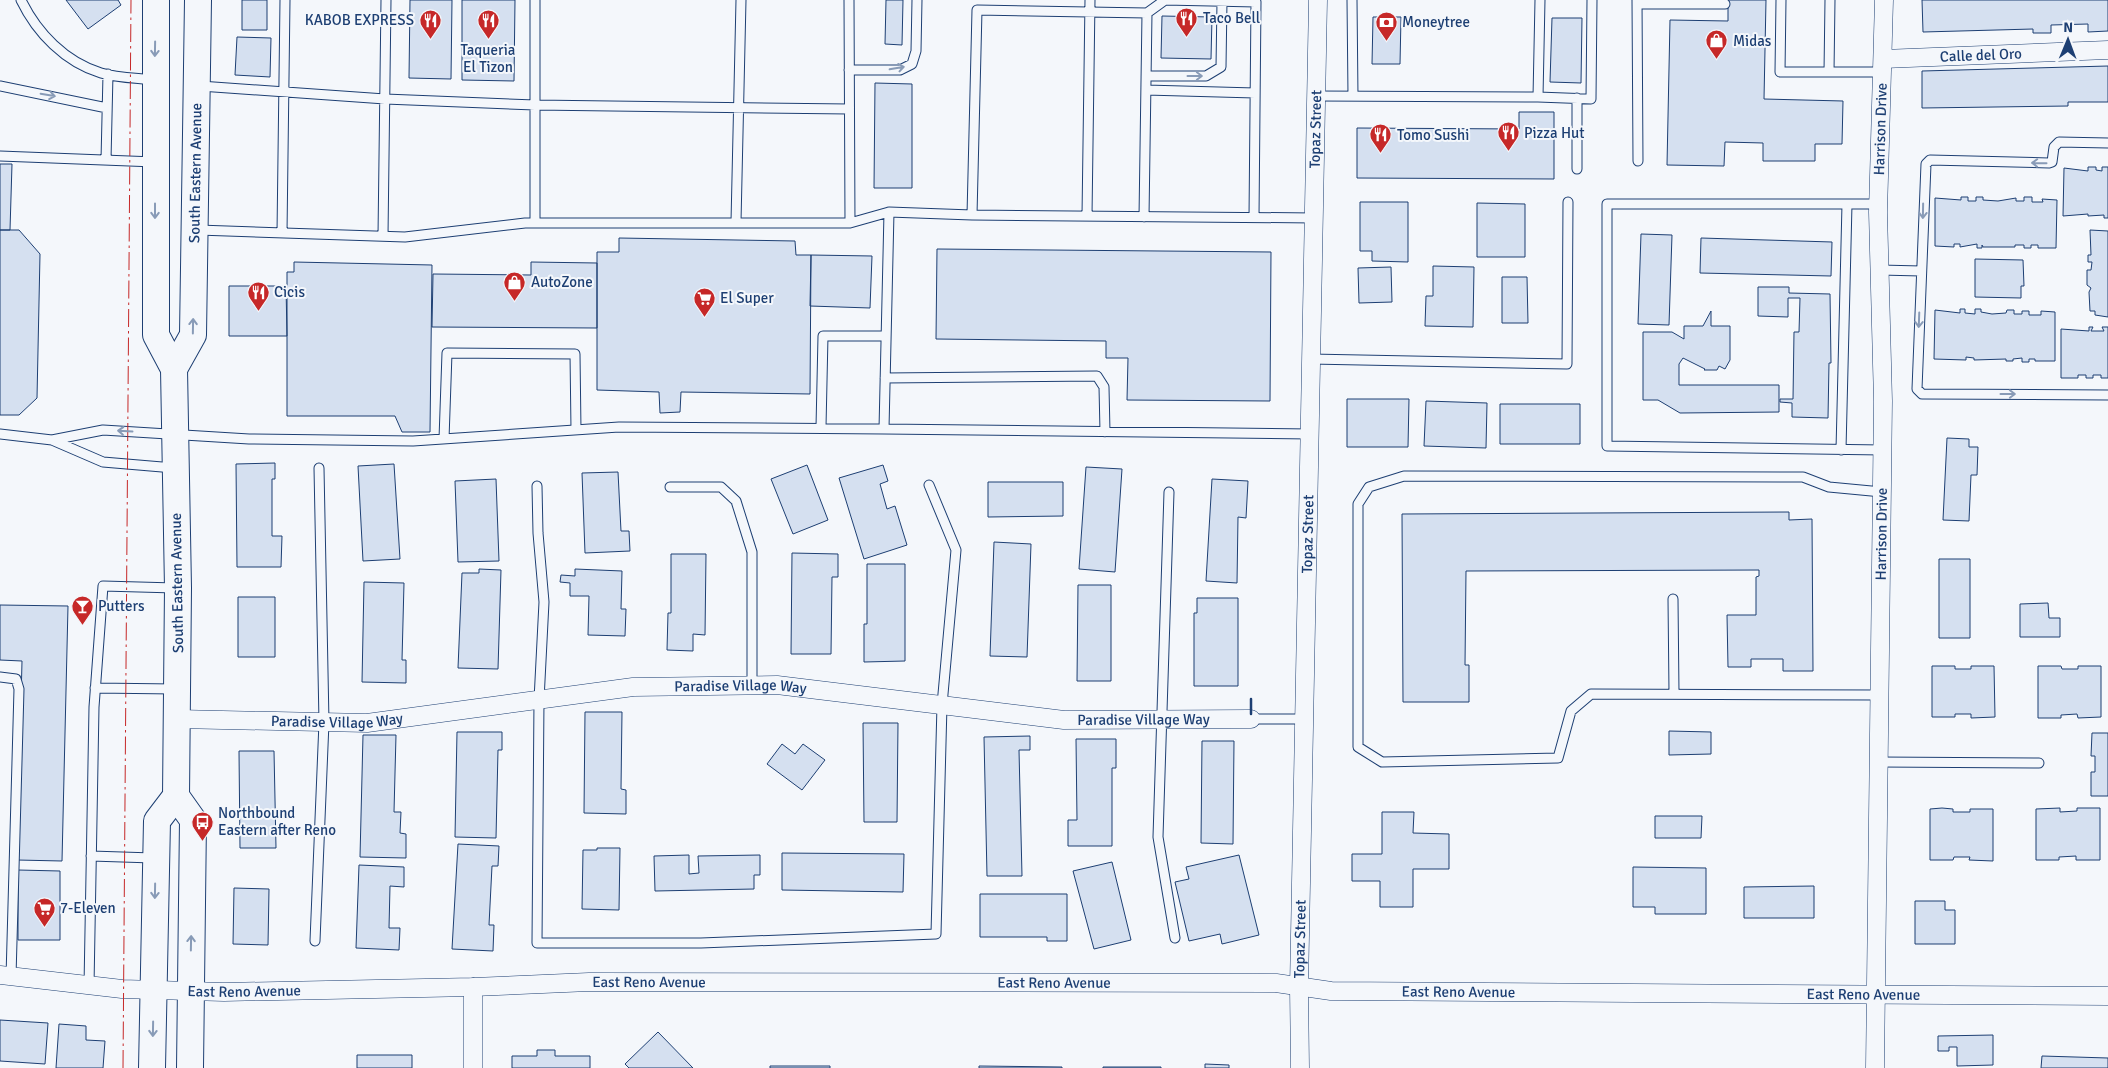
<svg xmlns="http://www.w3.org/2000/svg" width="2108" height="1068" font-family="Signika,sans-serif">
<rect width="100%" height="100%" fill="#f4f7fb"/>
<path fill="#d5e0f0" stroke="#1d3f73" d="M 66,0 L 118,0 L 121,5 L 88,29 Z
M 242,0 L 267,0 L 267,30 L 242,30 Z
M 410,0 L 452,0 L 451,79 L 409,78 Z
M 462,0 L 515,0 L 514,81 L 462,80 Z
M 886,0 L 903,0 L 902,45 L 885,44 Z
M 1728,0 L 1766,0 L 1764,99 L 1843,101 L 1842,144 L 1815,144 L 1815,161 L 1763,161 L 1763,143 L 1725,142 L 1724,166 L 1667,165 L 1670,20 L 1728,21 Z
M 1922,0 L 2108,0 L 2108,31 L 2088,32 L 2088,24 L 2051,25 L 2051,33 L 2033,33 L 2033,29 L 1923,32 Z
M 1162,16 L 1212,17 L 1211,59 L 1161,58 Z
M 1373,17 L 1401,17 L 1400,64 L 1372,64 Z
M 1552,18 L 1582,18 L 1581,83 L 1550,82 Z
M 237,37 L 271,38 L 270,77 L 235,75 Z
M 2108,66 L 2108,102 L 2068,102 L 2068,106 L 1922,108 L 1922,71 Z
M 875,83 L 912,84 L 912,188 L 874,188 Z
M 1519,112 L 1554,112 L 1554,179 L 1357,178 L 1357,128 L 1519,129 Z
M 0,164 L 12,164 L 10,230 L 0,230 Z
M 2088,167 L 2096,167 L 2096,170 L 2102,171 L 2102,167 L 2108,167 L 2108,218 L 2104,218 L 2104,215 L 2088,216 L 2088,214 L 2063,216 L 2064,168 L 2088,171 Z
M 1961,197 L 1968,197 L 1968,201 L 1976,201 L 1976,197 L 1983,197 L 1983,200 L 1998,201 L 2016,198 L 2016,201 L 2024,201 L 2024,197 L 2032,197 L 2032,202 L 2043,202 L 2042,199 L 2057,200 L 2056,248 L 2038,248 L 2038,245 L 2031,245 L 2031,248 L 2024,248 L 2024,245 L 2015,245 L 2015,247 L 1983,247 L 1982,245 L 1982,248 L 1977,248 L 1977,244 L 1960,247 L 1960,244 L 1954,244 L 1954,247 L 1935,246 L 1935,198 L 1961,200 Z
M 1360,202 L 1408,202 L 1408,262 L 1372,261 L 1372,251 L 1360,251 Z
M 1477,203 L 1525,204 L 1525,257 L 1477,257 Z
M 0,230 L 19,230 L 40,254 L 37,398 L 19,415 L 0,415 Z
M 2090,230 L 2108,231 L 2108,317 L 2095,315 L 2095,311 L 2090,311 L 2089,292 L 2091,288 L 2087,285 L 2087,270 L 2091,270 L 2092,262 L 2088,262 L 2088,255 L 2091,255 Z
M 1641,234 L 1672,235 L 1669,325 L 1638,324 Z
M 619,238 L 795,241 L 796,255 L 811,255 L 810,394 L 681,392 L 680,412 L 660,413 L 659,392 L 597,390 L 597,252 L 619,252 Z
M 1701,238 L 1832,242 L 1831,276 L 1700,273 Z
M 937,249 L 1271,252 L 1270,401 L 1127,400 L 1128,358 L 1106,358 L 1106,341 L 936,339 Z
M 811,255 L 872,256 L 870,308 L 810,306 Z
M 1975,259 L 2023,260 L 2024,286 L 2021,286 L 2021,298 L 1975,297 Z
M 294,262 L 432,265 L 430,432 L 402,432 L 395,416 L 287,416 L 287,272 L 294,272 Z
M 531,262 L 597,263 L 597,328 L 432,327 L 433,274 L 531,275 Z
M 1433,266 L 1474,267 L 1473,327 L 1425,326 L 1426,296 L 1433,296 Z
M 1391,267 L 1392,302 L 1359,303 L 1358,268 Z
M 1502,277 L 1527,277 L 1528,323 L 1502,323 Z
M 229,286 L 286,286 L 287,336 L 229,336 Z
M 1758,287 L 1789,287 L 1789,293 L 1830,294 L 1831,363 L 1829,363 L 1828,418 L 1792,417 L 1792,403 L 1780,402 L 1780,399 L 1793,399 L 1794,332 L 1799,332 L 1800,298 L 1788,298 L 1788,317 L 1758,316 Z
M 1960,309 L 1965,309 L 1965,313 L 1975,314 L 1975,309 L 1981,309 L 1981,312 L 1992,314 L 2006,313 L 2007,310 L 2014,310 L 2014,314 L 2022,314 L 2022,311 L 2029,311 L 2029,315 L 2041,315 L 2041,311 L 2055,312 L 2055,361 L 2035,361 L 2035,359 L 2029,359 L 2029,362 L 2022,362 L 2022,358 L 2013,359 L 2013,361 L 2006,361 L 2006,359 L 1974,360 L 1974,358 L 1966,357 L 1966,360 L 1934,359 L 1935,310 L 1960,313 Z
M 1711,311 L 1711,326 L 1730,326 L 1730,360 L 1725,369 L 1719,366 L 1717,370 L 1704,370 L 1705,369 L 1683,358 L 1679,364 L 1679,385 L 1779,385 L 1779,412 L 1680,413 L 1658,400 L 1643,400 L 1643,332 L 1672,332 L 1684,339 L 1684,326 L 1703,326 Z
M 2089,327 L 2093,327 L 2091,331 L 2104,331 L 2102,327 L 2108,327 L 2108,378 L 2101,378 L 2101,375 L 2093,375 L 2093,378 L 2086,378 L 2086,375 L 2078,375 L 2078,378 L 2061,378 L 2061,329 L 2089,331 Z
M 1347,399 L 1409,399 L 1408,447 L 1347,447 Z
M 1426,401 L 1487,403 L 1486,448 L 1424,446 Z
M 1500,404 L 1580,404 L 1580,444 L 1500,444 Z
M 1947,438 L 1969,439 L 1969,447 L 1978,447 L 1977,475 L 1971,475 L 1969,521 L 1943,520 Z
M 275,463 L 275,479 L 272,479 L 272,536 L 282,536 L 281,567 L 237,567 L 236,464 Z
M 394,464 L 400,559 L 363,561 L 358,466 Z
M 807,465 L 828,520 L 793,534 L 771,479 Z
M 883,465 L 888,481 L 880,484 L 887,509 L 895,506 L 907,545 L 864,559 L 839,478 Z
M 1086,467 L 1122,469 L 1115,572 L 1079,569 Z
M 618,472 L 621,531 L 629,531 L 630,551 L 585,553 L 582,473 Z
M 496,479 L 499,561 L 458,562 L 455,481 Z
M 1212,479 L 1248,481 L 1246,518 L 1238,517 L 1237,583 L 1206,581 Z
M 988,482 L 1063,482 L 1063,516 L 988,517 Z
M 1789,512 L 1789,520 L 1812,519 L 1813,671 L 1783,671 L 1783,659 L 1751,659 L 1751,667 L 1728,667 L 1727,615 L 1756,615 L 1756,577 L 1759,576 L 1759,570 L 1466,571 L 1465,665 L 1469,665 L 1469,702 L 1403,702 L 1402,514 Z
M 994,542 L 1031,544 L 1027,657 L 990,656 Z
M 792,553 L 838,554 L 838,577 L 832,577 L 831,654 L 791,654 Z
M 671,554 L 706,554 L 705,635 L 693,634 L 693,651 L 667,650 L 668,613 L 671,613 Z
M 1939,559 L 1970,559 L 1970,638 L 1939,638 Z
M 867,564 L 905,564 L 905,661 L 864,662 L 864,624 L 867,624 Z
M 479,569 L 501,570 L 498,669 L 458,668 L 462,573 L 479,573 Z
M 575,569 L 622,571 L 621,609 L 626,609 L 625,636 L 588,635 L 589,596 L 570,596 L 570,583 L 560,582 L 561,575 L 575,576 Z
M 364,582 L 404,583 L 402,660 L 406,660 L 406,683 L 362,682 Z
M 1078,585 L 1111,585 L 1111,681 L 1077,681 Z
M 238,597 L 275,597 L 275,657 L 238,657 Z
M 1197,598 L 1238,598 L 1238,686 L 1194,686 L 1194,613 L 1197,613 Z
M 2048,603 L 2049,618 L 2060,618 L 2060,637 L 2020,637 L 2020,604 Z
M 0,605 L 68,606 L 62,861 L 17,860 L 22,661 L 0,660 Z
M 1932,666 L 1955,666 L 1955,669 L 1971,669 L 1971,666 L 1994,666 L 1995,717 L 1971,718 L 1971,714 L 1955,714 L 1955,717 L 1932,717 Z
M 2038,666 L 2061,666 L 2062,669 L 2078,669 L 2078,666 L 2101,666 L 2101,717 L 2078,718 L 2077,714 L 2061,715 L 2061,718 L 2038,718 Z
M 585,712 L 622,712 L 621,789 L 626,790 L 626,814 L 584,813 Z
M 863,723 L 898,723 L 897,822 L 864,822 Z
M 1669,731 L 1711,732 L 1711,754 L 1669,755 Z
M 457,732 L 502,732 L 502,750 L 498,750 L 496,838 L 455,837 Z
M 2092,733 L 2108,733 L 2108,796 L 2091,796 L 2091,772 L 2095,772 L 2095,756 L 2091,756 Z
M 363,735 L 396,735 L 394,812 L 401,812 L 400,833 L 406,834 L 406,858 L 360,857 Z
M 1030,736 L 1030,750 L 1019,750 L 1022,876 L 987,876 L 984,737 Z
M 1076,739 L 1116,739 L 1116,768 L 1112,768 L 1112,846 L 1068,846 L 1068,820 L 1077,820 Z
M 1202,741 L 1234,741 L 1233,844 L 1201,843 Z
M 782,744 L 795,754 L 803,744 L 825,760 L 802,790 L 767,764 Z
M 239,751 L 274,751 L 276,848 L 240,848 Z
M 1942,808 L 1953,809 L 1953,812 L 1970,812 L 1970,809 L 1993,809 L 1993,861 L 1969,860 L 1970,857 L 1954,857 L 1953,860 L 1930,860 L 1930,809 Z
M 2060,808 L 2060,812 L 2077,811 L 2077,808 L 2100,808 L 2100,860 L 2076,860 L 2076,856 L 2059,857 L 2059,860 L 2036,860 L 2036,809 Z
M 1382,812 L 1414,812 L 1413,833 L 1449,834 L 1449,869 L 1413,869 L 1413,907 L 1380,907 L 1380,881 L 1352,881 L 1352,854 L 1382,854 Z
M 1655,816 L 1702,816 L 1701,838 L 1655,838 Z
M 458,844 L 499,846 L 498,866 L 492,866 L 489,925 L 494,925 L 493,951 L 452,949 Z
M 597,848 L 620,848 L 619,910 L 582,909 L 583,850 L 597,850 Z
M 782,853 L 904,854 L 903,892 L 782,890 Z
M 689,855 L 689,874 L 699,873 L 698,856 L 760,855 L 760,875 L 754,875 L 754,889 L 655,891 L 654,856 Z
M 1239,855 L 1259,935 L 1222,944 L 1220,934 L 1189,941 L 1175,882 L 1189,879 L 1186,867 Z
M 1112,862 L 1131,940 L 1094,949 L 1073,871 Z
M 359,865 L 404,867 L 404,887 L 390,886 L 389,928 L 400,928 L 399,950 L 356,948 Z
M 1633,867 L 1706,868 L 1706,914 L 1655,914 L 1655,907 L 1633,907 Z
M 18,870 L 60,871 L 60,940 L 18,940 Z
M 1814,886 L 1814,918 L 1744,918 L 1744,887 Z
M 234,888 L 269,889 L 268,945 L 233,944 Z
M 980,894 L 1067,894 L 1067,941 L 1047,941 L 1047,937 L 980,937 Z
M 1915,901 L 1945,901 L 1945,910 L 1955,910 L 1955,944 L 1915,944 Z
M 0,1020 L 48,1023 L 45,1064 L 0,1061 Z
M 59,1024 L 86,1026 L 86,1040 L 105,1041 L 103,1068 L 56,1068 Z
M 658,1032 L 693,1068 L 629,1068 L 625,1064 Z
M 1993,1035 L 1993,1065 L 1957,1066 L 1957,1047 L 1949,1047 L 1949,1051 L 1938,1051 L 1938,1036 Z
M 537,1050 L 555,1050 L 555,1056 L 590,1056 L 590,1068 L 512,1068 L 512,1056 L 537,1056 Z
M 357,1055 L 412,1055 L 412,1068 L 357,1068 Z
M 2042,1056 L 2108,1058 L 2108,1068 L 2041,1068 Z
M 1205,1064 L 1229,1065 L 1229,1068 L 1205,1068 Z
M 770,1066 L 830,1066 L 830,1068 L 770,1068 Z
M 979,1066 L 1062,1067 L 1062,1068 L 979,1068 Z
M 1103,1067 L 1161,1067 L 1161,1068 L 1103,1068 Z"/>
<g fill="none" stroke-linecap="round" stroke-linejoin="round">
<defs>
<path id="lane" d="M 21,0 C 37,33 65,62 101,73 C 117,78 137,78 154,80
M 849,0 L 850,223
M 1352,0 L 1353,96
M 1637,0 L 1638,161
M 1781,0 L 1780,72 L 1882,72
M 1637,4 L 1725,4
M 1147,13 L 1165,0 L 1256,2 L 1254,217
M 849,70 L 900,70 L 912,64 L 916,51 L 917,0
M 1829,72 L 1830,0
M 1146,76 L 1206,76 L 1221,67 L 1222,1
M 0,86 L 107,108
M 200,86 L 385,99 L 535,105 L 849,109
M 1146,90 L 1255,93
M 1317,96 L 1538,97 L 1540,0
M 1538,97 L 1591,99 L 1592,0
M 1577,98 L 1577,169
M 2108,143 L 2059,142 L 2054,147 L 2052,162 L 2049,163 L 1930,160 L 1926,164 L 1917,389 L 1922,394 L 2108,395
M 0,156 L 155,162
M 106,160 L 108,74
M 1879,204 L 1607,204 L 1607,446 L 1883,450
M 889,212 L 972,215 L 1314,218
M 972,215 L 977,10 L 1147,13 L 1144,217
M 1087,216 L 1090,0
M 736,222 L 741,0
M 535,223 L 535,0
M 282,233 L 285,0
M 383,236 L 386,0
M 1880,270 L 1921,271
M 1310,359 L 1567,364 L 1568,202
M 885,378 L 1097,376 L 1104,387 L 1105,432
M 821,427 L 823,336 L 885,336
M 884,429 L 1311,434
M 0,434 L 52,440
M 444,439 L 447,353 L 575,354 L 576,430
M 1841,450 L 1847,204
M 174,468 L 103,462 L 52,440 L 103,430 L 249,439 L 413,441 L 619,427 L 884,429 L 889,212 L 850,223 L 525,223 L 405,237 L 198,230
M 537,486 L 538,533 L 544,602 L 539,700 L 537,943 L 701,943 L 936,934 L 942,705 L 956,550 L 929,485
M 670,487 L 721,487 L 736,501 L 752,552 L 752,685
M 1169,492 L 1158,837 L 1175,938
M 1673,599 L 1674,693
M 0,677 L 16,679 L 19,689 L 11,977
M 95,688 L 175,689
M 1880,695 L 1591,694 L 1571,711 L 1558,758 L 1382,762 L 1358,747 L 1358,504 L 1369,487 L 1404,476 L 1803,477 L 1829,487 L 1882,492
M 1251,719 L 1304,719
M 1879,762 L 2039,763
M 91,856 L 153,858
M 315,941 L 324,722 L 319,468
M 89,986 L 94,707 L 103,586 L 175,588"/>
<g id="street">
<path id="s1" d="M 1883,59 L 2108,50"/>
<path id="s2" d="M 177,719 L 367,723 L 633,687 L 777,685 L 1064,720 L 1251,719"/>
<path id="s3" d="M 0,975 L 122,989 L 224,992 L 473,987 L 589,982 L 1276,983 L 1331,991 L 2108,996"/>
<path d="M 473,1068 L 473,987"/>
<path id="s4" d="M 1300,1068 L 1299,987 L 1318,0"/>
<path id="s5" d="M 1875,1068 L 1883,401 L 1878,212 L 1884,0"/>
</g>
<g id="primary">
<path id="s6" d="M 174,369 L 193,335 L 198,0"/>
<path d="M 176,796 L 193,820 L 190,1068"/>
<path d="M 152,1068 L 157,821 L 176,796 L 178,588 L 174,369 L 156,335 L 156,0"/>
</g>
</defs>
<use href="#lane" stroke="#1d3f73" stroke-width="11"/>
<use href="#street" stroke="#1d3f73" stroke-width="19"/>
<use href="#primary" stroke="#1d3f73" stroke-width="28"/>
<use href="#lane" stroke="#f4f7fb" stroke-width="9"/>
<use href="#street" stroke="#f4f7fb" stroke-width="18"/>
<use href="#primary" stroke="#f4f7fb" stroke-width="26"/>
<path stroke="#1d3f73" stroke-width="2.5" d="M 1251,699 L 1251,714"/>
<path stroke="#c62828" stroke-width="1" stroke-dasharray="18 4 2.5 4" stroke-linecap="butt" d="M 123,1068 L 131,0"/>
</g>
<defs><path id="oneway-shaft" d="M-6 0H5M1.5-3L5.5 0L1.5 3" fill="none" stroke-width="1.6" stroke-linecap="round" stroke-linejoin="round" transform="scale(1.25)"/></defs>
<g stroke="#889bb7">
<use href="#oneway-shaft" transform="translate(155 49) rotate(91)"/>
<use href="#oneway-shaft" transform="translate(897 68) rotate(-10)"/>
<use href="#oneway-shaft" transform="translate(1195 76)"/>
<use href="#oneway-shaft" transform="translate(48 95) rotate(10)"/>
<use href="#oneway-shaft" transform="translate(2039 163) rotate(-179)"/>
<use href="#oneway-shaft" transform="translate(155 211) rotate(90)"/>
<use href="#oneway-shaft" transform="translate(1923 211) rotate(91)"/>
<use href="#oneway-shaft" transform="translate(1919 320) rotate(92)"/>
<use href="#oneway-shaft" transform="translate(193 326) rotate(-89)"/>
<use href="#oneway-shaft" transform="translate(2008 394)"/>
<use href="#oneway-shaft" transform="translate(125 431) rotate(-177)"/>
<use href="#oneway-shaft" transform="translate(155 891) rotate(91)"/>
<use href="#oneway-shaft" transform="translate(191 943) rotate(-89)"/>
<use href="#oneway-shaft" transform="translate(153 1029) rotate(91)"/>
</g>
<defs>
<symbol id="restaurant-pin" viewBox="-11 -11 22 30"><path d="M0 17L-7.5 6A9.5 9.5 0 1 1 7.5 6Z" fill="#c62828" stroke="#f4f7fb"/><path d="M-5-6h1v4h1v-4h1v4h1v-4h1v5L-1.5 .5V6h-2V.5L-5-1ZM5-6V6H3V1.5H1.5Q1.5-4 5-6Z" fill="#fff"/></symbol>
<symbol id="bank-pin" viewBox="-11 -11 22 30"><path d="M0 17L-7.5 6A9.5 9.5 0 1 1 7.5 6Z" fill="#c62828" stroke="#f4f7fb"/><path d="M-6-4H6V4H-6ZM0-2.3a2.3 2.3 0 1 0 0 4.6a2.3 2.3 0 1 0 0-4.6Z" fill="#fff"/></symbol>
<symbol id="shop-pin" viewBox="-11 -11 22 30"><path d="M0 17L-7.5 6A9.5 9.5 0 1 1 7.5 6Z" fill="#c62828" stroke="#f4f7fb"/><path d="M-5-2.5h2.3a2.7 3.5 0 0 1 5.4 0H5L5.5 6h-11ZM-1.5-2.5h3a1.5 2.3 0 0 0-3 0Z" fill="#fff"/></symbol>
<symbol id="supermarket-pin" viewBox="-11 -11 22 30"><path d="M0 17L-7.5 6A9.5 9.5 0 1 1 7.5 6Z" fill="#c62828" stroke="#f4f7fb"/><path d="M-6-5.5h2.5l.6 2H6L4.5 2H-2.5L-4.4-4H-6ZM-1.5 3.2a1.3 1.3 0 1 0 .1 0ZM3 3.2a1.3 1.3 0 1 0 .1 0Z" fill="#fff"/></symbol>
<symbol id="bar-pin" viewBox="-11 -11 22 30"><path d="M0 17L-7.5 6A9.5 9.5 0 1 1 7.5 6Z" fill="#c62828" stroke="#f4f7fb"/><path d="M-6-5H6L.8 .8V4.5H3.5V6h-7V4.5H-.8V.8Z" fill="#fff"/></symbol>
<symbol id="bus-pin" viewBox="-11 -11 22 30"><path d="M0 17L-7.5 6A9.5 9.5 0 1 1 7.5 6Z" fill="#c62828" stroke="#f4f7fb"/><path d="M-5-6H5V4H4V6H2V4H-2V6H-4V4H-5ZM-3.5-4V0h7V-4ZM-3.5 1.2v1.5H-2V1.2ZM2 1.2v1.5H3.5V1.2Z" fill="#fff"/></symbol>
</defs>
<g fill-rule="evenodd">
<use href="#restaurant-pin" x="1174" y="6" width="25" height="34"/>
<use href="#restaurant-pin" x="418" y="8" width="25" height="34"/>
<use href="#restaurant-pin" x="476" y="8" width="25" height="34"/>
<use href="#bank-pin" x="1374" y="10" width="25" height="34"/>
<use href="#shop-pin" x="1704" y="28" width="25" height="34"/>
<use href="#restaurant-pin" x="1496" y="120" width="25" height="34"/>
<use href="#restaurant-pin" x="1368" y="122" width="25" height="34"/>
<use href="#shop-pin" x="502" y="270" width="25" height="34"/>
<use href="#restaurant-pin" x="246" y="280" width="25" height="34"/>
<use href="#supermarket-pin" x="692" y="286" width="25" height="34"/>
<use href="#bar-pin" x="70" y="594" width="25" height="34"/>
<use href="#bus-pin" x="190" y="810" width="25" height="34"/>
<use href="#supermarket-pin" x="32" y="896" width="25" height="34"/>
</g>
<g text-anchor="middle" stroke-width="4" stroke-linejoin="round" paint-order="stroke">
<g font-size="15" fill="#1d3f73" stroke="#f4f7fb" text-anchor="start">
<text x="1203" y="23">Taco Bell</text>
<text x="414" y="25" text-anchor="end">KABOB EXPRESS</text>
<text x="1402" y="27">Moneytree</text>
<text x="1733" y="46">Midas</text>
<text x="488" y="55" text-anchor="middle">Taqueria<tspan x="488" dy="17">El Tizon</tspan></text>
<text x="1524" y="138">Pizza Hut</text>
<text x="1397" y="140">Tomo Sushi</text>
<text x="531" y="287">AutoZone</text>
<text x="274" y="297">Cicis</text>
<text x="720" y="303">El Super</text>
<text x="98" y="611">Putters</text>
<text x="218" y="818">Northbound<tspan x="218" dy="17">Eastern after Reno</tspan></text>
<text x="60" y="913">7-Eleven</text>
</g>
<g font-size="15" fill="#1d3f73" stroke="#f4f7fb">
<text dy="5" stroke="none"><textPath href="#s1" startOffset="98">Calle del Oro</textPath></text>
<text dy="5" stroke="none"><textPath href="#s4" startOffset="939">Topaz Street</textPath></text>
<text dy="5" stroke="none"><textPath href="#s5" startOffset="939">Harrison Drive</textPath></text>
<text dy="5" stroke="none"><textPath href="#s6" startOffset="201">South Eastern Avenue</textPath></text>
<text dy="5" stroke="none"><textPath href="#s4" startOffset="534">Topaz Street</textPath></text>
<text dy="5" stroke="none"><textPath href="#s5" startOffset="534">Harrison Drive</textPath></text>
<text transform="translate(177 583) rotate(-91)" y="5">South Eastern Avenue</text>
<text dy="5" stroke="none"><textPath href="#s2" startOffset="566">Paradise Village Way</textPath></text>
<text dy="5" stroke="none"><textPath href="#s2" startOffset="160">Paradise Village Way</textPath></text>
<text dy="5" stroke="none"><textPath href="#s2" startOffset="971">Paradise Village Way</textPath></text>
<text dy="5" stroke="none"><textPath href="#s4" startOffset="129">Topaz Street</textPath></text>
<text dy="5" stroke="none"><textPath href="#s3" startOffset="650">East Reno Avenue</textPath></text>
<text dy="5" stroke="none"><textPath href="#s3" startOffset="1055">East Reno Avenue</textPath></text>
<text dy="5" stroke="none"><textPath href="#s3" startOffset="245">East Reno Avenue</textPath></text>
<text dy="5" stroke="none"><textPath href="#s3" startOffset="1460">East Reno Avenue</textPath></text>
<text dy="5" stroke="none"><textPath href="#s3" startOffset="1865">East Reno Avenue</textPath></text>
</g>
</g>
<g transform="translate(2068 40) rotate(1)" stroke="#f4f7fb" stroke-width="4" paint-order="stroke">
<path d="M0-4L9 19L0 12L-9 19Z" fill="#1d3f73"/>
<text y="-8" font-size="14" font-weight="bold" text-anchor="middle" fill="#1d3f73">N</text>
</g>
</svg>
